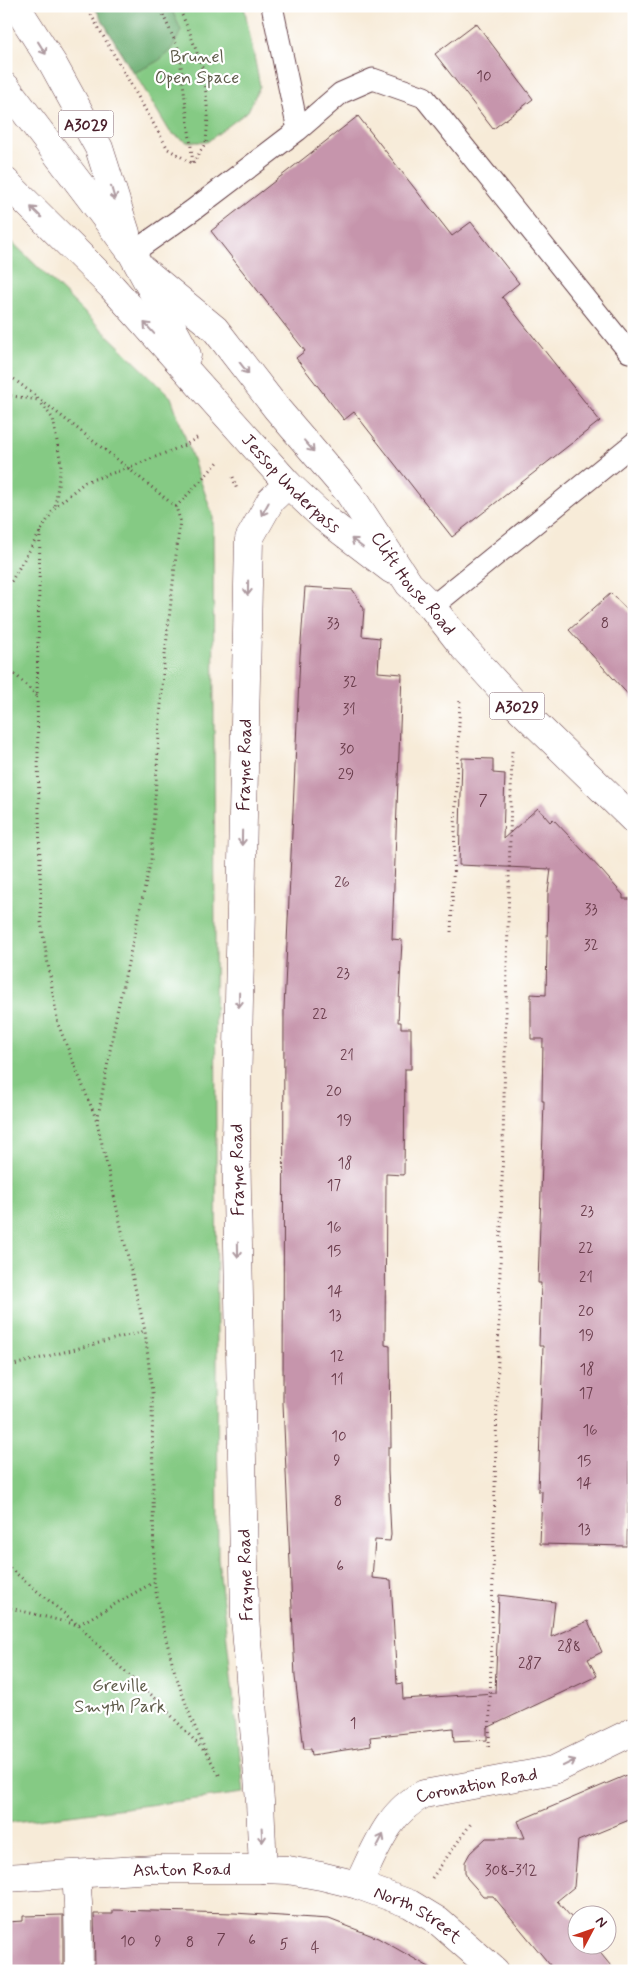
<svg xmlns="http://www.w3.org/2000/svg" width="640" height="1977" font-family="Mynerve,sans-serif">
<rect width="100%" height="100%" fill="#fff"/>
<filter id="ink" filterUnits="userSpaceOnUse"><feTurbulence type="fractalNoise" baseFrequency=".02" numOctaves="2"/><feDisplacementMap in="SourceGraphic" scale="10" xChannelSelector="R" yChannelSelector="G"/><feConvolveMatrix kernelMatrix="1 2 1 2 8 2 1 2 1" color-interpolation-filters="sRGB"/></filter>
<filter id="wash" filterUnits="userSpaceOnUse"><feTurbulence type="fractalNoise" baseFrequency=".0096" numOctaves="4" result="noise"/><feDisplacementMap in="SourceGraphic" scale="20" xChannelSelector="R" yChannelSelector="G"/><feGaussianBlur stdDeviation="1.12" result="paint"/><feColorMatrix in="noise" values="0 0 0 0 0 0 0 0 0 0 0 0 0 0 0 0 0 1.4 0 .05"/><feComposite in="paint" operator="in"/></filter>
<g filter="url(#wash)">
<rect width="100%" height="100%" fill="#f7ebd8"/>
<path fill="#85ca84" stroke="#687458" d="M 94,6 L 244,6 L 260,86 L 248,111 L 207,142 L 187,142 L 170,132 Z
M 6,236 L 171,397 L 213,516 L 218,1558 L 244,1793 L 6,1823 Z"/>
<path fill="#6cae72" stroke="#5b664e" d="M 94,6 L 170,6 L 181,30 C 171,57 158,62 133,73 Z"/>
<g id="blocks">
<path fill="#c695ac" d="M 476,23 L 533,99 L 493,129 L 435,54 Z
M 358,116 L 452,236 L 471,222 L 519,283 L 502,297 L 600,421 L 452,537 L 354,412 L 344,420 L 296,358 L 305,351 L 211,231 Z
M 305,587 L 353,590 L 364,609 L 362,636 L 380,638 L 378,672 L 402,674 L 392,939 L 402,940 L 398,1022 L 401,1022 L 401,1028 L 411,1028 L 411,1069 L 405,1069 L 404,1175 L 386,1174 L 385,1345 L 390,1346 L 391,1447 L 388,1447 L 388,1471 L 391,1535 L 390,1541 L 375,1540 L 372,1578 L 391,1580 L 397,1684 L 402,1683 L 403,1699 L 495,1693 L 499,1595 L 555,1602 L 551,1637 L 588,1621 L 602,1652 L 588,1659 L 597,1676 L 487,1728 L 487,1740 L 454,1742 L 453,1728 L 370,1737 L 371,1746 L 312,1755 L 311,1749 L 304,1749 L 295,1677 L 283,1403 L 284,1009 L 300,656 Z
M 611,593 L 634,617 L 634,701 L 569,630 Z
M 462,758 L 493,759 L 493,773 L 505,774 L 503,839 L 538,808 L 550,822 L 553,819 L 602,871 L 623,895 L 623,899 L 634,899 L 634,1270 L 627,1546 L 540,1544 L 542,1491 L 538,1491 L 543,1346 L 539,1346 L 541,1283 L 538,1283 L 544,1101 L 542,1101 L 543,1039 L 531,1039 L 531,994 L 546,995 L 548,893 L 551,869 L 459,865 Z
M 634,1772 L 634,1818 L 578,1841 L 574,1887 L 557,1901 L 578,1925 L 578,1944 L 593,1944 L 615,1971 L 555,1971 L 493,1896 L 483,1896 L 467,1878 L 465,1872 L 465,1862 L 470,1853 L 486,1838 L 525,1838 L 518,1821 Z
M 113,1910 L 234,1913 L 329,1919 L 378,1938 L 436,1971 L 95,1971 L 94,1914 L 113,1914 Z
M 63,1915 L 63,1971 L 6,1971 L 6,1922 L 23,1921 L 23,1916 Z"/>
</g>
</g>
<g filter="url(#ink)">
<use href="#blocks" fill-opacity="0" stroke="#643e45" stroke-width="1"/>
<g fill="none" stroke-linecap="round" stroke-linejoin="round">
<defs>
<path id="lane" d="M 272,6 L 298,130
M 132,253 L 193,210 L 298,130 L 341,93 L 373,79 L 424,97 L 629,352
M 432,607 L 634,443"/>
<g id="street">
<path id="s1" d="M 263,1869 L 260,1801 L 245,1617 L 236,1139 L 249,539 L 271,500 L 288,484"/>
<path d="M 76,1875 L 78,1903 L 79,1971"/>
</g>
<g id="secondary">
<path id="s2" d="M 6,1878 L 154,1869 L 263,1869 L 288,1870 L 321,1876 L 358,1885 L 410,1904 L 438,1921 L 495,1971"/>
<path id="s3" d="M 358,1885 C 375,1851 388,1811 424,1794 L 554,1770 L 634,1731"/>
</g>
<g id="highway">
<path d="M 16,6 L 53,64 L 99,148 L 126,233"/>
<path d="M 6,87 L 132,253 L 187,355"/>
<path id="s4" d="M 6,182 L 112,287 L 288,484 L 324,518 L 392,570"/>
<path id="s5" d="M 141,268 L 215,329 L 277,409 L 349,493 L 409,584 L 432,607 L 464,648 L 514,703 L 634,820"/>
</g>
</defs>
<use href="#lane" stroke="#643e45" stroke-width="23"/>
<use href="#street" stroke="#643e45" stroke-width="29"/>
<use href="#secondary" stroke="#643e45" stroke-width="29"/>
<use href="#highway" stroke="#643e45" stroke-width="29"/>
<path stroke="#643e45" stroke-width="3" stroke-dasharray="1 4" stroke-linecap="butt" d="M 86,6 L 168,149 L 193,164
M 159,6 L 179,50 L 193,163
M 178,6 L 190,33 L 204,73 L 208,116 L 206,142 L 193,164
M 6,373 L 128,468 L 176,507 L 180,520 L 163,673 L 151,860 L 117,1012 L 97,1122 L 145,1331 L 152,1393 L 154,1582 L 163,1627 L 175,1673 L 191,1718 L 207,1754
M 6,395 L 38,400
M 42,404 L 53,419 L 61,464 L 55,507
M 233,477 L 237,490
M 176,507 L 219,461
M 40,532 L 37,696 L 41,922 L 58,1024 L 97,1121
M 6,590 L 55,507 L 85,482 L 128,468 L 185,445 L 200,436
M 6,669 L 18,677 L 37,696
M 451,932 L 460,698
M 6,1367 L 145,1331
M 6,1565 L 78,1625 L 154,1582
M 6,1607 L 78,1625 L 119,1666 L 155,1698 L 207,1754 L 221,1778
M 489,1747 L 512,751
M 432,1878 L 472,1822"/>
<use href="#lane" stroke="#fff" stroke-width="21"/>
<use href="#street" stroke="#fff" stroke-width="28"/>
<use href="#secondary" stroke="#fff" stroke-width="28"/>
<use href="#highway" stroke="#fff" stroke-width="28"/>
</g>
<defs><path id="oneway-shaft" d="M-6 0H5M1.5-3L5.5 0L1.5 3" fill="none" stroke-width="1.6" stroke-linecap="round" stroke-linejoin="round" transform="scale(1.25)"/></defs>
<g stroke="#ae9aa0">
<use href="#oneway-shaft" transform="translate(42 48) rotate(58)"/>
<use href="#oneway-shaft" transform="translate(113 193) rotate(73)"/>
<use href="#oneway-shaft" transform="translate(36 212) rotate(-135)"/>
<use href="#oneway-shaft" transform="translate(149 328) rotate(-132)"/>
<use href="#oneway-shaft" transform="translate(244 368) rotate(52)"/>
<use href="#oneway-shaft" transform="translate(309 446) rotate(49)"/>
<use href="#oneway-shaft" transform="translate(265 509) rotate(119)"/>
<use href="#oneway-shaft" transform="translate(357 543) rotate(-143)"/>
<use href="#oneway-shaft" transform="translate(248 588) rotate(91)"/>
<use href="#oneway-shaft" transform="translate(242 838) rotate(91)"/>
<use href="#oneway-shaft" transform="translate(239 1000) rotate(91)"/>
<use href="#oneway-shaft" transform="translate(238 1250) rotate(89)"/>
<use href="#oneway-shaft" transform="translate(569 1763) rotate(-26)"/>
<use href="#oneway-shaft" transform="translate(262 1835) rotate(87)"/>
<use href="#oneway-shaft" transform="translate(380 1841) rotate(-63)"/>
</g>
</g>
<g text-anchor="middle" stroke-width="4.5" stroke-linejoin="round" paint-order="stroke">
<g font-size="15" fill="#693c4b">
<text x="484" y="81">10</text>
<text x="333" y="628">33</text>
<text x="605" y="628">8</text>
<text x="350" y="687">32</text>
<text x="349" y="714">31</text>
<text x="347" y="754">30</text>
<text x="346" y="779">29</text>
<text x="483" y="805">7</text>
<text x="342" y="887">26</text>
<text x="591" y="914">33</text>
<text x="591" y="950">32</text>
<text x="343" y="978">23</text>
<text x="320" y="1019">22</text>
<text x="347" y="1060">21</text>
<text x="334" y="1096">20</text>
<text x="344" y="1125">19</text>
<text x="345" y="1168">18</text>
<text x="334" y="1190">17</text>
<text x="587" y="1216">23</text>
<text x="334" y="1232">16</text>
<text x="586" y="1253">22</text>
<text x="334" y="1256">15</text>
<text x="586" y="1282">21</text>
<text x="335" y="1296">14</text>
<text x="586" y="1316">20</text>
<text x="335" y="1320">13</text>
<text x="586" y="1340">19</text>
<text x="337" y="1361">12</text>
<text x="587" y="1374">18</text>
<text x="337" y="1384">11</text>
<text x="586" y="1398">17</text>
<text x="590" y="1435">16</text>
<text x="339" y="1441">10</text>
<text x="337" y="1465">9</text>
<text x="584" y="1466">15</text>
<text x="584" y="1488">14</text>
<text x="338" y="1506">8</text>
<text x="584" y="1534">13</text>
<text x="340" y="1571">6</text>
<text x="569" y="1651">288</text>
<text x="530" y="1668">287</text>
<text x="353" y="1728">1</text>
<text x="511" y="1875">308-312</text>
<text x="221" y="1944">7</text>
<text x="252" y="1945">6</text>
<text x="128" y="1946">10</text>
<text x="158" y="1946">9</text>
<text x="190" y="1947">8</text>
<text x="284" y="1949">5</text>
<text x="315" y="1952">4</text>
</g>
<g fill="#fff" stroke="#80626b" stroke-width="1">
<rect x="58.5" y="110.5" width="55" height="27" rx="4"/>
<rect x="489.5" y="692.5" width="55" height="27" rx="4"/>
</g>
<g font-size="16" font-weight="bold" fill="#4a1f2b">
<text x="86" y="130">A3029</text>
<text x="517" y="712">A3029</text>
</g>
<g font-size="18" fill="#5f5b4a" stroke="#fff">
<text x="197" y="62">Brunel<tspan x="197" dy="21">Open Space</tspan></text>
<text x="120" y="1691">Greville<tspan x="120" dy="21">Smyth Park</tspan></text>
</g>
<g font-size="18" fill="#4a1f2b" stroke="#fff">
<text dy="6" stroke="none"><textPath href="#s4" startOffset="415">Jessop Underpass</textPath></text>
<text dy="6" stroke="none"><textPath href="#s5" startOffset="419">Clift House Road</textPath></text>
<text dy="6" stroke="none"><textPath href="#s1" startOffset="1105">Frayne Road</textPath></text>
<text transform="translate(237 1170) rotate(-91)" y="6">Frayne Road</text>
<text transform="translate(245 1575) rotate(-92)" y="6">Frayne Road</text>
<text dy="6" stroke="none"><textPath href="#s3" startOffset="168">Coronation Road</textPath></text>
<text dy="6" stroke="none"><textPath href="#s2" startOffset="176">Ashton Road</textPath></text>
<text dy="6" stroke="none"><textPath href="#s2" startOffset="421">North Street</textPath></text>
</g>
</g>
<rect width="640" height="1977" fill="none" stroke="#fff" stroke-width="25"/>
<g transform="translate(592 1930) rotate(49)"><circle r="24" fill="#ffffff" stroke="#b7a5aa"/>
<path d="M0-4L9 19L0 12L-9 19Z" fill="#c8321e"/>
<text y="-8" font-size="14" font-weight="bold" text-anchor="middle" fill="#4a1f2b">N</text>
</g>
</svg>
